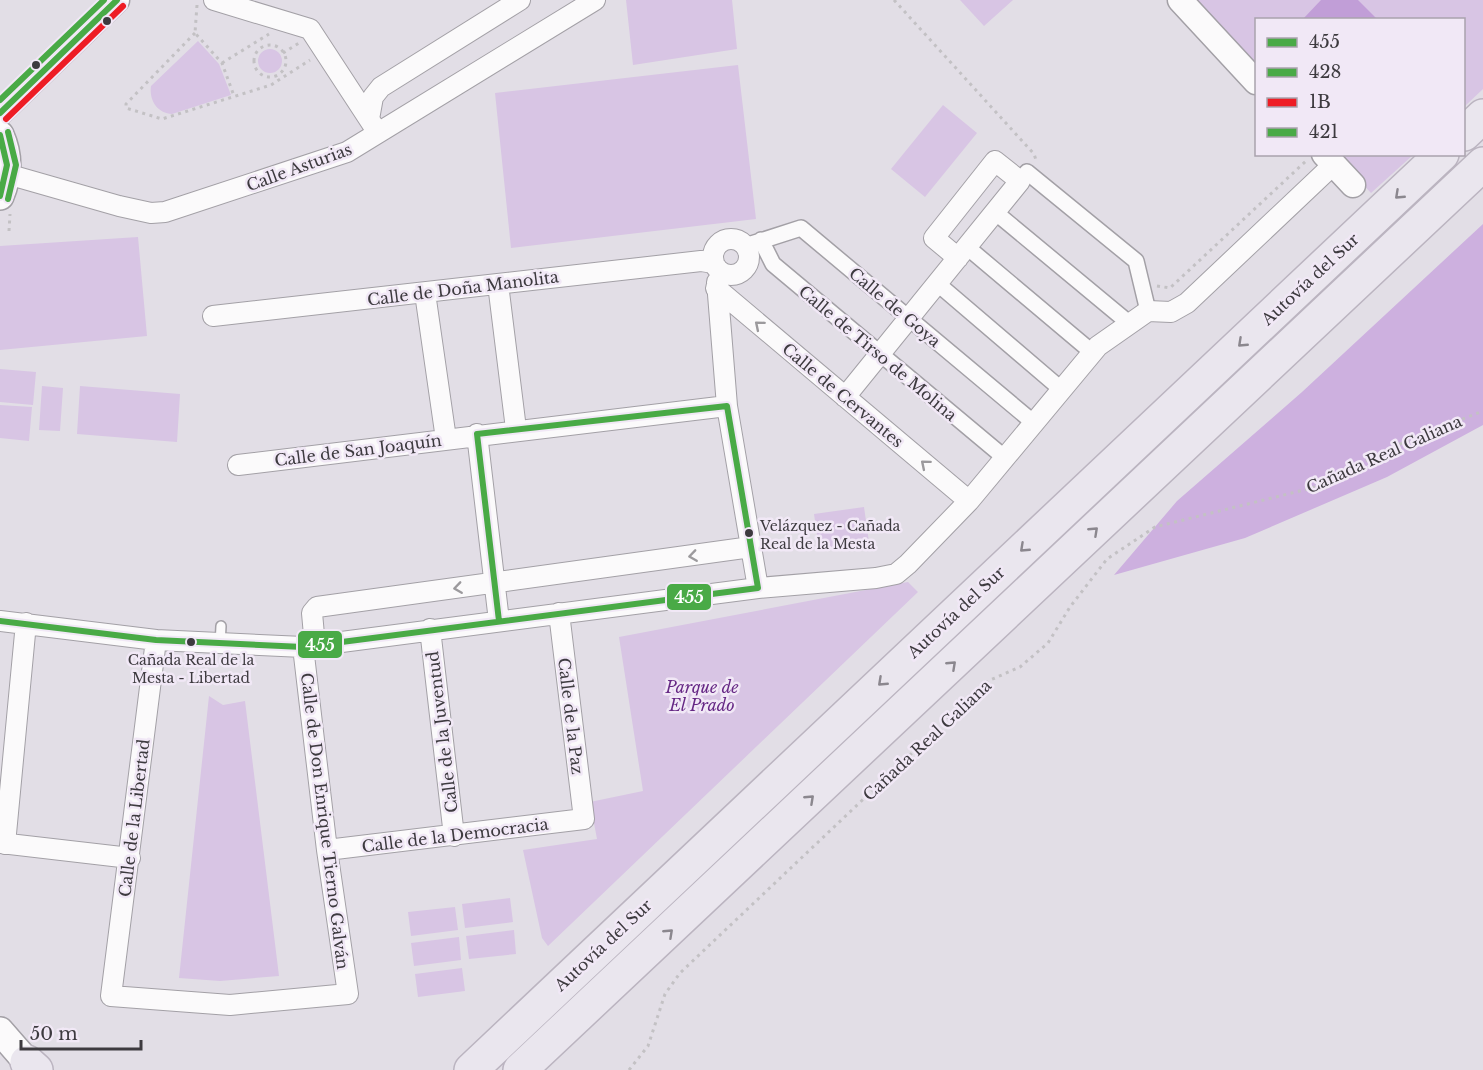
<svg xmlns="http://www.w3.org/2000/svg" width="1483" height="1070" font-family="'Libre Baskerville',serif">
<rect width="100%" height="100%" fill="#e2dee6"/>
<path fill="#d8c5e4" d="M 626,0 L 732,0 L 737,49 L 633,65 Z
M 960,0 L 1013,0 L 984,26 Z
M 1188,0 L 1483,0 L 1483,89 L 1464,107 L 1464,20 L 1256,20 L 1256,72 Z
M 198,41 L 219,64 L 231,95 L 172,114 C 157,113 149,100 151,86 Z
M258 61a12 12 0 1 1 24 0a12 12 0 1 1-24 0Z
M 738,65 L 756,219 L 511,248 L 495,93 Z
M 943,105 L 977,133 L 925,197 L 891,169 Z
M 1335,155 L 1413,155 L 1371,193 Z
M 138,237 L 147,336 L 0,350 L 0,246 Z
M 0,369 L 36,372 L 33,405 L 0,402 Z
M 42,386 L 63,388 L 60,431 L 39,430 Z
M 80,386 L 180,394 L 177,442 L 77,434 Z
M 0,405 L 32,407 L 29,441 L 0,438 Z
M 864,507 L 869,542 L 819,549 L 814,514 Z
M 908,582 L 918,592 L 548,946 L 542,938 L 523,850 L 597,839 L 590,802 L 643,791 L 619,637 Z
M 209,696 L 223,705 L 245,701 L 279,976 L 220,981 L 179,978 Z
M 510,898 L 513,922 L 465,928 L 462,904 Z
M 455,907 L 458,930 L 411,936 L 408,912 Z
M 514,930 L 516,954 L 469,959 L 466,936 Z
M 459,937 L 461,960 L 414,966 L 411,943 Z
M 462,968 L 465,991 L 418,997 L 415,974 Z"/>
<path fill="#cdb0df" d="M 1483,224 L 1483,425 L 1387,477 L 1245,538 L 1114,575 L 1177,501 L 1302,392 Z"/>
<path fill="#c19ed7" d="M 1321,0 L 1358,0 L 1377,19 L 1303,19 Z"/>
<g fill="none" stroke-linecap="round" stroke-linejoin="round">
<defs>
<path id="service" d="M 220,645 L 221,626"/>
<path id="pedestrian" d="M 1020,181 L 1027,172 L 1136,261 L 1148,311
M 995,212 L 1130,324
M 761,240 L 773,264 L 1005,458
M 745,246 L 801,228 L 1034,423
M 967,247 L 1093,353
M 938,284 L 1062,390"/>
<path id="minor" d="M 214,0 L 310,29 L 378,133
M 369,119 L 373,97 L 381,87 L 520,0
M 7,174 L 119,206 L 151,213 L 165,212 L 347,152 L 595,0
M713 257a18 18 0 1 1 36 0a18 18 0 1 1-36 0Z
M 717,282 L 727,406 L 758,588
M 498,284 L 516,429
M 716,288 L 969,501
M 425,293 L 446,439
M 213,316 L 701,261 L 714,263
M 845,397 C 904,325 962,253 1020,181 L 995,161 L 934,238 L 958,258
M 477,434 L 499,621
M 238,465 L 727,406
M 0,621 L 156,640 L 303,647 L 758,588 L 876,578 L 896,574 L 908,564 L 969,501 L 1098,346 L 1148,311 L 1171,312 L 1187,303 L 1334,164
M 430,629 L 454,836
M 156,640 L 111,996 L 230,1005 L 348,994 L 327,850 L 303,647
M 315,646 L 312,613 L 317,607 L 751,547
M 0,843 L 130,858
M 5,844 L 26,623
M 327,850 L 584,819 L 559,613"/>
<path id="tertiary" d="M 1180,0 L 1256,82
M 0,113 L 117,0
M 1324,154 L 1353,185"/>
<path id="secondary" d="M 0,135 C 9,155 9,175 0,196
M 0,1031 L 27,1062"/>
<path id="motorway" d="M 1464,134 L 1483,116
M 27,1062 L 36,1070
M 471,1070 L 1442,154
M 520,1070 L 1483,164"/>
</defs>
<use href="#service" stroke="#a3a0a6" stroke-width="12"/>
<use href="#pedestrian" stroke="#a3a0a6" stroke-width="18"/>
<use href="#minor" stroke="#a3a0a6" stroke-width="22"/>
<use href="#tertiary" stroke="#a3a0a6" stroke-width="27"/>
<use href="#secondary" stroke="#a3a0a6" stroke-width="30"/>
<use href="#motorway" stroke="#bbb4c0" stroke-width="36"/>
<path stroke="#c3c1c4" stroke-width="3" stroke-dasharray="3 4.5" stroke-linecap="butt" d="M 894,0 L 1034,154 L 1036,160
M 197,5 L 195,33 L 222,63 L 234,96
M 195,33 L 126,104 L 126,108 L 162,119 L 271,85 L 310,60
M254 61a16 16 0 1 1 32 0a16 16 0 1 1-32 0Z
M 283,53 L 299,43
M 222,63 L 269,34
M 9,231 L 10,214
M 1157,286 L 1170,288 L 1307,160
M 629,1070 L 648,1046 L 665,994 L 680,973 L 988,681 L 1020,667 L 1048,643 L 1070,607 L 1107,559 L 1155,527 L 1312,488 L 1395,446 L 1483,411"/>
<use href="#service" stroke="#fbfafb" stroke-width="9"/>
<use href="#pedestrian" stroke="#fbfafb" stroke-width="15"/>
<use href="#minor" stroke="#fbfafb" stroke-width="20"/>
<use href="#tertiary" stroke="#fbfafb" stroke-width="24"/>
<use href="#secondary" stroke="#fbfafb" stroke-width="27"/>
<use href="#motorway" stroke="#eae6ee" stroke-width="33"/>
<defs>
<path id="bus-1" d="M 0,621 L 156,640 L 303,647 L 758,588 L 727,406 L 477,434 L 499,621"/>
<path id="bus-2" d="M 0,113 L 117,0
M 0,135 L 7,165 L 0,196"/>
<path id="bus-3" d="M 6,119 L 123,6"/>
<path id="bus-4" d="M 0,100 L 104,0
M 8,132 L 16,165 L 8,199"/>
</defs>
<use href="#bus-1" stroke="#f1e8f6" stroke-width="10"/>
<use href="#bus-2" stroke="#f1e8f6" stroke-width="10"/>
<use href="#bus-3" stroke="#f1e8f6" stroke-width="10"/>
<use href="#bus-4" stroke="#f1e8f6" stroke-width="10"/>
<use href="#bus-1" stroke="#49aa46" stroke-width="6"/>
<use href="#bus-2" stroke="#49aa46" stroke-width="6"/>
<use href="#bus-3" stroke="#ee1c25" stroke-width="6"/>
<use href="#bus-4" stroke="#49aa46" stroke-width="6"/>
</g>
<defs><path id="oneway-chevron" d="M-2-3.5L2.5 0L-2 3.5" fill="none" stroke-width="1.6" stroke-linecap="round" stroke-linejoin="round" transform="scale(1.5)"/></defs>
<g stroke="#8b878e">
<use href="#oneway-chevron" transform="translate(1399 195) rotate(137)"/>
<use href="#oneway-chevron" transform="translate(1242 343) rotate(137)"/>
<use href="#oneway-chevron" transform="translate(1094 531) rotate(-43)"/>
<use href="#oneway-chevron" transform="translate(1024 548) rotate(137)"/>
<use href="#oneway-chevron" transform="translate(952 665) rotate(-43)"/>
<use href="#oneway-chevron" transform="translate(882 682) rotate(137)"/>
<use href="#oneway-chevron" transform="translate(810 799) rotate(-43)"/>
<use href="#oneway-chevron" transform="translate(669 933) rotate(-43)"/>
</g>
<g stroke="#9c9a9d">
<use href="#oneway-chevron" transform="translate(759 325) rotate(-140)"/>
<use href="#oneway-chevron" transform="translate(925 464) rotate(-140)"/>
<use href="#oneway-chevron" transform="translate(693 556) rotate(172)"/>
<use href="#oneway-chevron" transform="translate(458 588) rotate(172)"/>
</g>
<g fill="#3d3a3f" stroke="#f1e8f6" stroke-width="2">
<circle cx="107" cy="21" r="5"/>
<circle cx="36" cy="65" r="5"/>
<circle cx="749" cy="533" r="5"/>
<circle cx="191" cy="642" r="5"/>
</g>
<g text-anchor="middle" stroke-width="5" stroke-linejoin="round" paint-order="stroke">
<g font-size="14" fill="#3d3a3f" stroke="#f1e8f6" text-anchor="start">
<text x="760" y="531">Velázquez - Cañada<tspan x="760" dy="18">Real de la Mesta</tspan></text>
<text x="191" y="665" text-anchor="middle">Cañada Real de la<tspan x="191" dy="18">Mesta - Libertad</tspan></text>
</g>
<g font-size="16" fill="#3d3a3f" stroke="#f1e8f6">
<text transform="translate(299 167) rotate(-20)" y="6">Calle Asturias</text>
<text transform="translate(1310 279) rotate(-43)" y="6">Autovía del Sur</text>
<text transform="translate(463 288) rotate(-7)" y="6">Calle de Doña Manolita</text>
<text transform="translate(895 307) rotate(40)" y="6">Calle de Goya</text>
<text transform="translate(878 353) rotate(40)" y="6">Calle de Tirso de Molina</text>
<text transform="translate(843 395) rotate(40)" y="6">Calle de Cervantes</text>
<text transform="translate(358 450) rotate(-7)" y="6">Calle de San Joaquín</text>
<text transform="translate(1384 454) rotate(-24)" y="6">Cañada Real Galiana</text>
<text transform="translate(956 612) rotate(-43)" y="6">Autovía del Sur</text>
<text transform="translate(571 716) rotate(83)" y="6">Calle de la Paz</text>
<text transform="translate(442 732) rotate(-97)" y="6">Calle de la Juventud</text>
<text transform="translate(927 740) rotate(-43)" y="6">Cañada Real Galiana</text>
<text transform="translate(134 818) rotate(-83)" y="6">Calle de la Libertad</text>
<text transform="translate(325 821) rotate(83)" y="6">Calle de Don Enrique Tierno Galván</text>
<text transform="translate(455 835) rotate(-7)" y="6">Calle de la Democracia</text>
<text transform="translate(603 945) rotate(-43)" y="6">Autovía del Sur</text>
</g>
<g font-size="16" font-style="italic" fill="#662885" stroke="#f1e8f6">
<text x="702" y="693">Parque de<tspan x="702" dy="18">El Prado</tspan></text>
</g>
</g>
<g stroke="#f1e8f6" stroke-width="2">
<rect x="666" y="583" width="46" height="28" rx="6" fill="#49aa46"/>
<rect x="297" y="630" width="46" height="29" rx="6" fill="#49aa46"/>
</g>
<g font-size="16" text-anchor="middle" font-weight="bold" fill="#fff">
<text x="689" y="603">455</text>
<text x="320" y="651">455</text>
</g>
<rect x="1255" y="18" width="210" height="138" fill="#f1e8f6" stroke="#a9a2ad" stroke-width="1.5"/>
<rect x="1267" y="38" width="30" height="9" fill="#49aa46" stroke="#a9a2ad" stroke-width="1.5"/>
<text x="1309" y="48" font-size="18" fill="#3d3a3f">455</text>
<rect x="1267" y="68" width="30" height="9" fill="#49aa46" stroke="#a9a2ad" stroke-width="1.5"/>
<text x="1309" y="78" font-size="18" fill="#3d3a3f">428</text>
<rect x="1267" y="98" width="30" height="9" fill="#ee1c25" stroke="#a9a2ad" stroke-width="1.5"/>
<text x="1309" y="108" font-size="18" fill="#3d3a3f">1B</text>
<rect x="1267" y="128" width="30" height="9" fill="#49aa46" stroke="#a9a2ad" stroke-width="1.5"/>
<text x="1309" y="138" font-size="18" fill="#3d3a3f">421</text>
<path d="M21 1040v9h120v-9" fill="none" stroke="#3d3a3f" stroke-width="3"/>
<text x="30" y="1040" font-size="18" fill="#3d3a3f" stroke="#f1e8f6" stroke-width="4.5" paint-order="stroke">50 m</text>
</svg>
